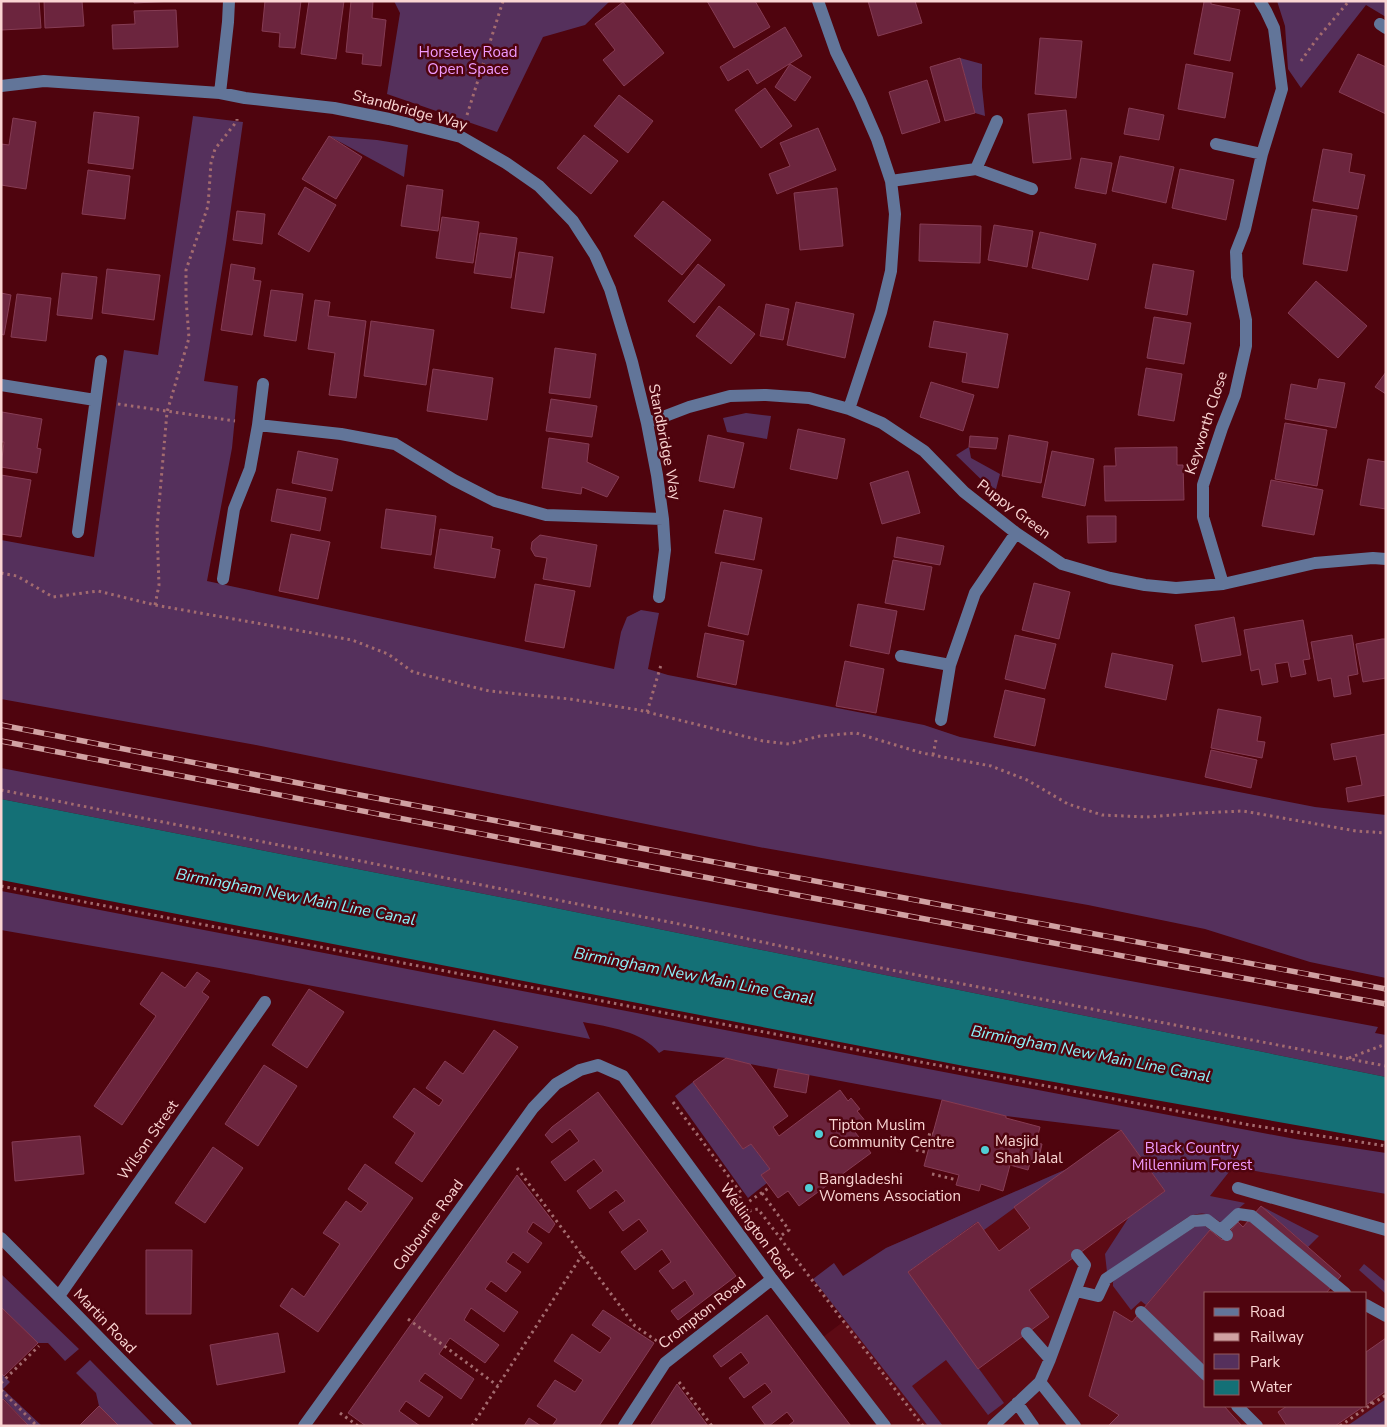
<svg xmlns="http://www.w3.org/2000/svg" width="1387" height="1427" font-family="'Nunito Sans',sans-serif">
<rect width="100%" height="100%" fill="#4f040e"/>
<path fill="#5d0a14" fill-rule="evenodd" d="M 1121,1130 L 1210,1196 L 1233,1167 L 1386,1194 L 1386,1426 L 885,1426 L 819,1340 L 864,1306 L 886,1248 L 1069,1168 ZM 1206,1293 L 1366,1293 L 1366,1406 L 1206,1406 Z"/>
<path fill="#55305c" d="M 394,1 L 610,1 L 585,25 L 543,37 L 497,132 L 387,94 L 400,13 Z
M 1277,1 L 1386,1 L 1386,17 L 1366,5 L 1301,88 L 1288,69 L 1285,26 Z
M 960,58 L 982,64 L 982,87 L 985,116 L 975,113 Z
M 193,116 L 243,122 L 226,243 L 204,381 L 238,386 L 232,448 L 207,581 L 614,669 L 621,632 L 627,617 L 641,610 L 659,613 L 648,669 L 668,675 L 924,725 L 960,737 L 1315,807 L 1386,815 L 1386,978 L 1310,962 L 1205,929 L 1088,905 L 759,847 L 256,745 L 1,699 L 1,540 L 94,557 L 124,350 L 158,355 Z
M 329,136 L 377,140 L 408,145 L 404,177 Z
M 746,413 L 771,416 L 767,439 L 727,432 L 723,418 Z
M 969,447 L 971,458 L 1000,474 L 995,493 L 956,455 Z
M 1,768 L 652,892 L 1378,1027 L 1375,1033 L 1386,1035 L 1386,1077 L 536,904 L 1,799 Z
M 1,891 L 1132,1108 L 1295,1139 L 1386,1153 L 1386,1194 L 1233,1167 L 1210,1196 L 1245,1203 L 1222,1223 C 1208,1214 1205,1210 1188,1217 L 1107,1272 L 1105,1254 L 1129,1217 L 1165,1191 L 1121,1130 L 1006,1116 L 942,1100 L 750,1064 L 726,1058 L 664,1050 L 659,1053 C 642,1031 609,1027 583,1022 L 590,1039 L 219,968 L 1,930 Z
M 693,1082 L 743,1149 L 751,1144 L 770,1169 L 761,1175 L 767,1183 L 748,1198 L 675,1096 Z
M 1069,1168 L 984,1230 L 977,1222 L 908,1272 L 1004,1403 L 988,1415 L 946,1360 L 912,1386 L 943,1426 L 928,1426 L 813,1279 L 834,1263 L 843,1276 L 886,1248 Z
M 1261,1206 L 1319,1236 L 1308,1247 Z
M 1201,1223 L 1210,1230 L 1146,1305 L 1141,1301 L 1131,1310 L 1113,1286 L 1113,1282 L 1116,1278 Z
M 1364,1264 L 1386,1282 L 1386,1294 L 1359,1270 Z
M 1,1274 L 79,1349 L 65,1361 L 48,1343 L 38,1343 L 1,1307 Z
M 90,1360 L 155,1426 L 119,1426 L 99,1406 L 96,1393 L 76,1373 Z
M 1,1373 L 10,1382 L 3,1389 L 42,1426 L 29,1426 L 4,1399 L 1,1401 Z
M 1386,1399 L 1386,1423 L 1382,1426 L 1347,1426 Z"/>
<path fill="#147076" d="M 1,799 L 536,904 L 1386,1077 L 1386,1141 L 964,1066 L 1,880 Z"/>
<path fill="#6c253e" stroke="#863c54" d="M 1,1 L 39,1 L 41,28 L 1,30 Z
M 44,1 L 82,1 L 84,26 L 45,28 Z
M 134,1 L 174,1 L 134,3 Z
M 265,1 L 301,1 L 295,48 L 279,47 L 280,33 L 262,31 Z
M 309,1 L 344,1 L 336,59 L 301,54 Z
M 351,1 L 373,1 L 372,18 L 386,20 L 381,66 L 362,64 L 363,54 L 346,52 Z
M 707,1 L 755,1 L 770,27 L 734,48 Z
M 868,1 L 915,1 L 922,23 L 878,36 Z
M 1201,1 L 1211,1 L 1211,4 L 1240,10 L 1230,61 L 1194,54 L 1204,2 Z
M 623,2 L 664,53 L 624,86 L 603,60 L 615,50 L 595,24 Z
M 176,10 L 178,47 L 113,49 L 112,25 L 135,24 L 134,11 Z
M 785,27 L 802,56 L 757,84 L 748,69 L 728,81 L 720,67 Z
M 1040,38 L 1082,41 L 1076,98 L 1035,94 Z
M 1358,54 L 1386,67 L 1386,114 L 1339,92 Z
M 960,58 L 975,113 L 945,121 L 930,67 Z
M 790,64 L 811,77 L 795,101 L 775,87 Z
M 1186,64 L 1233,73 L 1225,118 L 1178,109 Z
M 927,80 L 940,122 L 902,134 L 889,92 Z
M 765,88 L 792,126 L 761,148 L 735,110 Z
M 619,95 L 653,121 L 628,153 L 594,126 Z
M 1129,108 L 1164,115 L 1159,140 L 1124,134 Z
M 1066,110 L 1071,159 L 1033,163 L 1028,114 Z
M 94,112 L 139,117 L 133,169 L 88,163 Z
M 13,118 L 36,122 L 26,189 L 1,185 L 1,144 L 9,145 Z
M 818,128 L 836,170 L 777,194 L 769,174 L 790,166 L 780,143 Z
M 584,135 L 618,161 L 591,194 L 557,168 Z
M 329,136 L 362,157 L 336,199 L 302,179 Z
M 1323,149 L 1352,154 L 1349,172 L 1365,175 L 1358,209 L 1313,201 Z
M 1120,156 L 1174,167 L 1166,203 L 1112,191 Z
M 1081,158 L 1112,163 L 1106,194 L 1075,188 Z
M 1180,169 L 1234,180 L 1226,220 L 1172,208 Z
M 88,170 L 130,176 L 125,219 L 82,214 Z
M 407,185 L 443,190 L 438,231 L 401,226 Z
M 305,187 L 336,205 L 309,252 L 278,234 Z
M 837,188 L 843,246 L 800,250 L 794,193 Z
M 663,201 L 711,240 L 682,275 L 634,236 Z
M 1312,209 L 1357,216 L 1347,271 L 1303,264 Z
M 237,211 L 265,214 L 262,244 L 233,240 Z
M 442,217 L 479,222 L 473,263 L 436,258 Z
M 920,224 L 981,226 L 980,263 L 919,261 Z
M 994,225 L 1033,231 L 1027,267 L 988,260 Z
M 1040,232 L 1096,244 L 1088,280 L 1032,268 Z
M 480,233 L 517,238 L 511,278 L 474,273 Z
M 519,252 L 553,257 L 544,313 L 511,308 Z
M 231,264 L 255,268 L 253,280 L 261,281 L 252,335 L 221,330 Z
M 698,264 L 725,285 L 694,323 L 668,301 Z
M 1153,264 L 1194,271 L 1187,315 L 1145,308 Z
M 107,269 L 160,275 L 154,320 L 102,313 Z
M 62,273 L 97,277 L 92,319 L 57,315 Z
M 1316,281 L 1367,326 L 1338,358 L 1288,313 Z
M 271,290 L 303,294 L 296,341 L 264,336 Z
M 1,293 L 11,295 L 4,335 L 1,334 Z
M 17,294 L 51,298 L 46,341 L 11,337 Z
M 315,300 L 330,302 L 328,316 L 366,321 L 356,398 L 329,395 L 335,353 L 308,349 Z
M 796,302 L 854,314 L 845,358 L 787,345 Z
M 766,304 L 789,309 L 783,340 L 760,336 Z
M 719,306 L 755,334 L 731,364 L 696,336 Z
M 1154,317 L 1191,323 L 1184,364 L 1147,358 Z
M 371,321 L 434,330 L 426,385 L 364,376 Z
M 934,321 L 1008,334 L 998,388 L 962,382 L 967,353 L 929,347 Z
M 555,348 L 596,354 L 590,398 L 549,393 Z
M 1146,368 L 1182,374 L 1174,421 L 1138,415 Z
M 433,369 L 493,378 L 487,420 L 427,411 Z
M 1386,372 L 1386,394 L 1375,387 Z
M 1319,379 L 1345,383 L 1336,428 L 1285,419 L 1291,384 L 1317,389 Z
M 931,382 L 974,395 L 963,431 L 920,417 Z
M 551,399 L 597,406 L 592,437 L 546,431 Z
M 2,412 L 42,419 L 37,448 L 41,449 L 37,473 L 1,467 L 4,442 L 1,442 Z
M 1285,423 L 1327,430 L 1317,486 L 1275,479 Z
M 798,429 L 845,439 L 837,479 L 790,469 Z
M 708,435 L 744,443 L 734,488 L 699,481 Z
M 1009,435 L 1048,442 L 1041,483 L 1002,476 Z
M 970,436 L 998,438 L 996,449 L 969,447 Z
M 549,438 L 589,444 L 587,462 L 619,477 L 607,497 L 582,487 L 581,494 L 542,488 Z
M 1177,447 L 1177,465 L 1183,465 L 1184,500 L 1105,501 L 1104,466 L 1116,466 L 1115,448 Z
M 298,451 L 338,459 L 332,491 L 292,483 Z
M 1052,451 L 1094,459 L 1085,506 L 1042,497 Z
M 1368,459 L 1386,462 L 1386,509 L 1360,505 Z
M 908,471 L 920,513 L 882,524 L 870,483 Z
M 1,475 L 31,480 L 21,537 L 1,534 Z
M 1271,480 L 1323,490 L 1314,535 L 1262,526 Z
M 277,489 L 326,498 L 320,531 L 271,521 Z
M 386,509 L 436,516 L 431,555 L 381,548 Z
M 724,510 L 762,518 L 754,560 L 715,553 Z
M 1087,516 L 1116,516 L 1116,542 L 1088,543 Z
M 440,529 L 493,537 L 491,548 L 500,550 L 495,578 L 434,568 Z
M 291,534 L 330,542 L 318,599 L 279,591 Z
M 540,535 L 597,545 L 590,587 L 543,579 L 547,558 L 535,556 L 531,549 L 532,542 Z
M 897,537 L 944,546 L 940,565 L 894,557 Z
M 893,560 L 932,567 L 924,610 L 885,603 Z
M 721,562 L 762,570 L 748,635 L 708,626 Z
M 1034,583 L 1070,592 L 1059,639 L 1022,630 Z
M 535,584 L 575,591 L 564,648 L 525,641 Z
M 858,604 L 897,611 L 889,654 L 850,646 Z
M 1234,617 L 1241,655 L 1202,662 L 1195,625 Z
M 1303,620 L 1310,659 L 1303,660 L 1306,674 L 1291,677 L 1288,662 L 1275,664 L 1278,682 L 1262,685 L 1259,669 L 1251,671 L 1244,630 Z
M 705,633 L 744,641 L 736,685 L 697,677 Z
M 1015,635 L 1056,644 L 1045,689 L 1005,679 Z
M 1352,635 L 1358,674 L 1348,676 L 1351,694 L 1334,697 L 1331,678 L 1318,681 L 1311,642 Z
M 1382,639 L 1386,639 L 1386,678 L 1363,682 L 1356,644 Z
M 1112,653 L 1173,665 L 1166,700 L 1105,687 Z
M 845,661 L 884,669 L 876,713 L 836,706 Z
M 1005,690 L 1045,699 L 1035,746 L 994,737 Z
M 1218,709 L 1261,717 L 1257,741 L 1265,742 L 1262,758 L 1211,748 Z
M 1386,734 L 1386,795 L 1348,802 L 1346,788 L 1362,785 L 1356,756 L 1334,760 L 1331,744 Z
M 1211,750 L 1257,760 L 1251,788 L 1205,777 Z
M 162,972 L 185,988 L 197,972 L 210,981 L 202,992 L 209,997 L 122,1125 L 94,1106 L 156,1016 L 140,1004 Z
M 309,989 L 344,1012 L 307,1068 L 272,1045 Z
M 494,1030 L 518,1047 L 422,1182 L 395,1163 L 415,1133 L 393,1117 L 414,1088 L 439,1106 L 443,1100 L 426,1088 L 445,1061 L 463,1074 Z
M 726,1058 L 750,1064 L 788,1116 L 773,1127 L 779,1136 L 840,1090 L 848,1101 L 851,1098 L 860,1109 L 857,1111 L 867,1123 L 855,1132 L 871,1153 L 799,1206 L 788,1191 L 778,1198 L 761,1175 L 770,1169 L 751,1144 L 743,1149 L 693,1082 Z
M 264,1065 L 297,1086 L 258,1146 L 225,1124 Z
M 778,1069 L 809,1075 L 806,1093 L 774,1087 Z
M 598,1092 L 736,1276 L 678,1320 L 671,1311 L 694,1294 L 685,1280 L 673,1289 L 659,1271 L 671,1262 L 662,1249 L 635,1270 L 621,1252 L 648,1231 L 639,1219 L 623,1231 L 609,1212 L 625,1201 L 616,1190 L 590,1209 L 577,1191 L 603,1171 L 594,1159 L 565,1181 L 551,1162 L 579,1141 L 570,1129 L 552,1143 L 545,1135 L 552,1127 Z
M 942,1100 L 1006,1116 L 1006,1118 L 1040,1127 L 1036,1143 L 1042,1144 L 1038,1162 L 1031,1160 L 1028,1170 L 1010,1165 L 1003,1191 L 981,1184 L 979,1191 L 956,1185 L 959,1175 L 924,1166 Z
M 1121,1130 L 1165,1191 L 1029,1290 L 1049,1317 L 978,1369 L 908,1272 L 978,1222 L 999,1251 L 1030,1228 L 1014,1207 Z
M 80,1136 L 84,1174 L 15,1181 L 12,1142 Z
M 213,1147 L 243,1168 L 205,1223 L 175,1203 Z
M 365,1164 L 413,1198 L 318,1332 L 280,1306 L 292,1288 L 304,1297 L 340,1244 L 323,1233 L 346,1201 L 361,1212 L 368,1203 L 348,1189 Z
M 517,1175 L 555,1224 L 549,1233 L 533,1222 L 527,1232 L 542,1243 L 528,1263 L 513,1252 L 506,1262 L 521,1272 L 506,1292 L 491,1281 L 485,1289 L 518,1312 L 504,1332 L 471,1308 L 464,1320 L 499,1345 L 485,1363 L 450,1338 L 439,1354 L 474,1379 L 461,1399 L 425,1373 L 419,1381 L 443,1397 L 429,1417 L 406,1401 L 399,1411 L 420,1426 L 366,1426 L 348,1413 Z
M 1261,1206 L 1341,1276 L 1326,1293 L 1206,1293 L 1206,1406 L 1224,1406 L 1242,1426 L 1108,1426 L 1119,1415 L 1089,1396 L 1114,1311 L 1132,1322 L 1210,1230 L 1222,1240 L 1238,1222 L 1243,1227 Z
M 146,1250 L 192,1250 L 191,1314 L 146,1314 Z
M 1,1307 L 38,1343 L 4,1376 L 1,1373 Z
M 603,1310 L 654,1343 L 599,1426 L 552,1426 L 557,1419 L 537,1406 L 555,1380 L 575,1392 L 583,1380 L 554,1361 L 572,1334 L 600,1353 L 611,1338 L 592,1325 Z
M 767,1315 L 825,1392 L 851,1426 L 788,1426 L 794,1421 L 787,1412 L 769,1426 L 766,1426 L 752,1407 L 772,1392 L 765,1383 L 744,1398 L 729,1378 L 749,1363 L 741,1352 L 721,1367 L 713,1356 Z
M 278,1333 L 285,1372 L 217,1385 L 210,1345 Z
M 1386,1338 L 1386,1391 L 1366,1405 L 1366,1352 Z
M 677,1384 L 708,1426 L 650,1426 Z
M 3,1399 L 29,1426 L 1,1426 L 1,1401 Z
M 99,1406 L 119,1426 L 79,1426 Z
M 1287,1406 L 1364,1406 L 1335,1426 L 1287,1426 L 1278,1412 Z
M 529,1418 L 541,1426 L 524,1426 Z"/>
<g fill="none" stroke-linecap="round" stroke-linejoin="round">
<path stroke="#a36b6f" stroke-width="3" stroke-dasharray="2.5 4" stroke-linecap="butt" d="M 1301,61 L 1316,40 L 1349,1
M 467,115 L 503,1
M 118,404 L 235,421
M 1,573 L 17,576 L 53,597 L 98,591 L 155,605 L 352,640 L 388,654 L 413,672 L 489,691 L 570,699 L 639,710 L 763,741 L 789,744 L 820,736 L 856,733 L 922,753 L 991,766 L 1027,780 L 1068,804 L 1102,815 L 1146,817 L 1199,813 L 1243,811 L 1356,831 L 1386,833
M 155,605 L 159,585 L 157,528 L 167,412 L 189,338 L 186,299 L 186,270 L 208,206 L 211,163 L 215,149 L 237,121 L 237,119
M 647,712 L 661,665
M 933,755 L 936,740
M 1,790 L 684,925 L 891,970 L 1386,1066
M 1,886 L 1250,1125 L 1386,1146
M 1349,1058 L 1386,1044
M 673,1102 L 741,1193 L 740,1198
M 916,1150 L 925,1152 L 930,1132 L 933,1133
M 517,1168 L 635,1326 L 657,1341
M 932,1174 L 957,1180
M 762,1193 L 789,1230 L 779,1237
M 744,1205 L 770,1187
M 749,1211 L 758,1209 L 923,1426
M 408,1319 L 498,1386
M 679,1382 L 712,1426
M 1,1383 L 39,1346
M 1,1390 L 37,1426
M 1372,1404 L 1386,1395
M 340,1413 L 358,1426
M 472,1426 L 582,1255
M 1340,1426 L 1372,1404 L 1371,1401"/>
<path stroke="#627599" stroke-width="12" d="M 818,1 L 836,52 L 860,100 L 877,139 L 891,181 L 895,214 L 891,271 L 881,312 L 849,409
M 1380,24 L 1386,28
M 1,86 L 44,81 L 220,93 L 245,98 L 334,108 L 389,119 L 461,137 L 506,163 L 539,186 L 573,221 L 595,255 L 610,289 L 632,362 L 647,423 L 657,475 L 663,519 L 665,550 L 659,597
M 220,93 L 228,22 L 229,1
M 1216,144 L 1262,154
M 976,169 L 997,121
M 891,181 L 976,169 L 1032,189
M 1,385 L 95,400
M 647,423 L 689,407 L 730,396 L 766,395 L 809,398 L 849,409 L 882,423 L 924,451 L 964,492 L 1016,533 L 1062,564 L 1110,578 L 1145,585 L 1176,588 L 1223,584 L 1315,563 L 1373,558 L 1386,559
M 258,425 L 263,384
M 78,532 L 101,361
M 223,579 L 234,509 L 250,469 L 258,425 L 341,434 L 395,444 L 454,480 L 495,501 L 546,515 L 663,519
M 1223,584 L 1203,517 L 1203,485 L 1222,428 L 1235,395 L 1246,346 L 1246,320 L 1237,277 L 1236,252 L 1245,229 L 1262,154 L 1282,89 L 1274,28 L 1266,11 L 1260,1
M 901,656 L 950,665
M 941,720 L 950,665 L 975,593 L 1016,533
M 1238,1188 L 1386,1230
M 1221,1230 L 1238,1214 L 1252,1216 L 1345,1293
M 1,1238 C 63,1300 124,1364 186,1426
M 1076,1291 L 1098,1296 L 1106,1279 L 1193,1221 L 1207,1220 L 1227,1235
M 59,1296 L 265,1002
M 1366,1305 L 1386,1316
M 1141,1312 L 1206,1375
M 1027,1333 L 1050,1359
M 1040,1382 L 1075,1426
M 1017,1403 L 1033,1426
M 1237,1406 L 1257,1426
M 304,1426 L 533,1108 L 556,1084 L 580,1070 L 598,1065 L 623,1076 L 772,1279 L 885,1426
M 624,1426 L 665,1363 L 772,1279
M 993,1426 L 1040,1382 L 1050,1359 L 1085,1265 L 1077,1255"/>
<defs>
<path id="rail" d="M 1,725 L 360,795 L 1386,989
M 1,741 L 802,896 L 1171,965 L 1386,1004"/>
</defs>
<use href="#rail" stroke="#d0a1a2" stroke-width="5.5"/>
<use href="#rail" stroke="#4f040e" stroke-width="4" stroke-dasharray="11" stroke-linecap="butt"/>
</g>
<g fill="#51ccd4" stroke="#4f040e" stroke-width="2">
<circle cx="819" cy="1134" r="5"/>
<circle cx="985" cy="1150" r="5"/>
<circle cx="809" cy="1188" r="5"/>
</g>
<g text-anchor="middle" stroke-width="5" stroke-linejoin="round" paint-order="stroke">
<g font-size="15" fill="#f09bff" stroke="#4f040e">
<text x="468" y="57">Horseley Road<tspan x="468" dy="17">Open Space</tspan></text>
<text x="1192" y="1153">Black Country<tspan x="1192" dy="17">Millennium Forest</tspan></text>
</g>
<g font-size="15" fill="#fad5d3" stroke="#4f040e">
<text transform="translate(410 110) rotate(15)" y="5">Standbridge Way</text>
<text transform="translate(1206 423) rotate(-72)" y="5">Keyworth Close</text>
<text transform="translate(665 442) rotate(79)" y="5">Standbridge Way</text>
<text transform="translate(1014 509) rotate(37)" y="5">Puppy Green</text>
<text transform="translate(148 1140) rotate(-55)" y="5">Wilson Street</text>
<text transform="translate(428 1225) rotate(-54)" y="5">Colbourne Road</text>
<text transform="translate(757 1231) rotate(54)" y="5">Wellington Road</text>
<text transform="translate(702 1313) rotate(-38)" y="5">Crompton Road</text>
<text transform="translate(105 1321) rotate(46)" y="5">Martin Road</text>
</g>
<g font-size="15" fill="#fad5d3" stroke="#4f040e" text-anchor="start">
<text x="829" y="1130">Tipton Muslim<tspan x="829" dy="17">Community Centre</tspan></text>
<text x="995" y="1146">Masjid<tspan x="995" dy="17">Shah Jalal</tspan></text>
<text x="819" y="1184">Bangladeshi<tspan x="819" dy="17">Womens Association</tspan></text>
</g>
<g font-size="16" font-style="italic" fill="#8cf5fc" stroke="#4f040e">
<text transform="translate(296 896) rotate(11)" y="6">Birmingham New Main Line Canal</text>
<text transform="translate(694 975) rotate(11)" y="6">Birmingham New Main Line Canal</text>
<text transform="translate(1091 1053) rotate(11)" y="6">Birmingham New Main Line Canal</text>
</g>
</g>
<rect width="1387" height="1427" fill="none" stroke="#fad5d3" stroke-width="5"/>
<rect x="1204" y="1292" width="162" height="115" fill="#4f040e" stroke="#93585d"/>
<rect x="1214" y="1308" width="25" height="8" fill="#627599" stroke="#93585d"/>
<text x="1250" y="1317" font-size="15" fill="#fad5d3">Road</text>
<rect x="1214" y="1333" width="25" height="8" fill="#d0a1a2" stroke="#93585d"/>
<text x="1250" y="1342" font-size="15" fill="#fad5d3">Railway</text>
<rect x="1214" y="1354" width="25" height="15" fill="#55305c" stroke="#93585d"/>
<text x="1250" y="1367" font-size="15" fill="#fad5d3">Park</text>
<rect x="1214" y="1380" width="25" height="15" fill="#147076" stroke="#93585d"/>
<text x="1250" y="1392" font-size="15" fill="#fad5d3">Water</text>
</svg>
